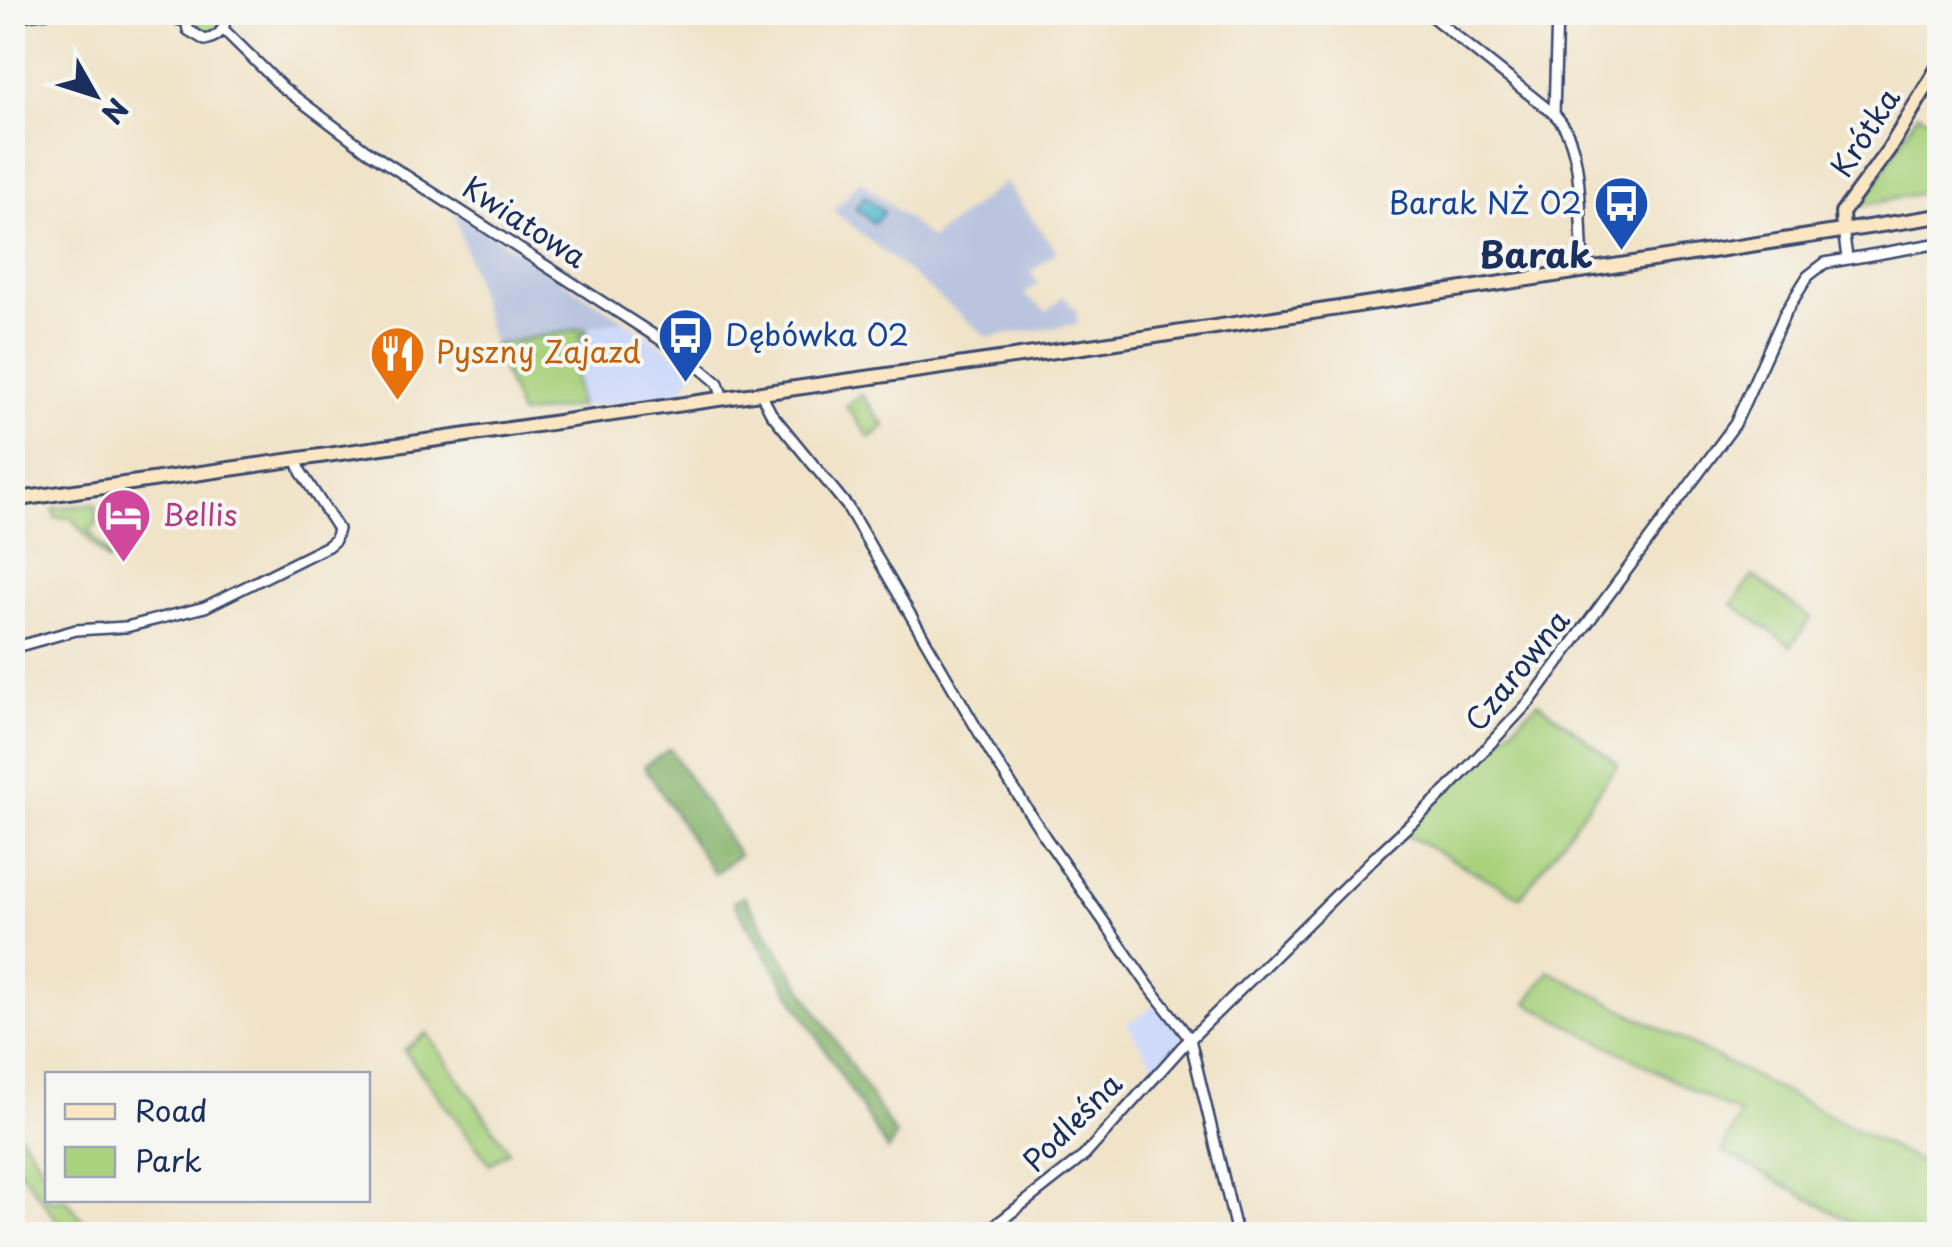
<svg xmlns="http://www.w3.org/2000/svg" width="1952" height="1247" font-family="'Playpen Sans',sans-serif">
<rect width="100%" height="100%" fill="#f6f6f2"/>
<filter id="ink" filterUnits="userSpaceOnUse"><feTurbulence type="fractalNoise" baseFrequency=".01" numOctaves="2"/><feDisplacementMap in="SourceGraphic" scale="20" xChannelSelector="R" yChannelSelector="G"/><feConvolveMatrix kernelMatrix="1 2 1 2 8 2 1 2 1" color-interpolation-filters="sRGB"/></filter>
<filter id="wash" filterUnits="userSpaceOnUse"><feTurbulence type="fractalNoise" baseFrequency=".0048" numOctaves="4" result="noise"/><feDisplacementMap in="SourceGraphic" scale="40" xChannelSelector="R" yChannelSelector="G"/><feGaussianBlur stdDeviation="2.25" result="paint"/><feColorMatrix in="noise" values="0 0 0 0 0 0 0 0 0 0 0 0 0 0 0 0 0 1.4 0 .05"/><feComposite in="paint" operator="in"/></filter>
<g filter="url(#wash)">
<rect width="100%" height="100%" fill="#f0e3c8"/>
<path fill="#cfdafa" d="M 624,320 L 697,369 L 679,393 L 520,415 L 493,345 Z
M 1158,1004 L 1184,1038 L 1156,1068 L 1127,1024 Z"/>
<path fill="#bac4de" d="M 860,180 L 931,239 L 1005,182 L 1057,251 L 1031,272 L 1038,283 L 1024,295 L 1047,312 L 1063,296 L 1076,310 L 1078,324 L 987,337 L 834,211 Z
M 454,211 L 624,320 L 493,345 Z"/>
<path fill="#a9d27d" stroke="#62806e" stroke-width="2.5" d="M 190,13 L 220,13 L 220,23 C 213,37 203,35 192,28 Z
M 1918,113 L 1939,126 L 1939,189 L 1862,206 Z
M 586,328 L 587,333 L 580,335 L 584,365 L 574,368 L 579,406 L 520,415 L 493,345 Z
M 861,394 L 885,426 L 870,438 L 846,406 Z
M 96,504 L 97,525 L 89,530 L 109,557 L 114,557 L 108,561 L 70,517 L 55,518 L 53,508 Z
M 1753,576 L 1811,618 L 1791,646 L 1732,604 Z
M 1538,702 L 1618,764 L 1521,897 L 1404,834 Z
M 1549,971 L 1939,1172 L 1939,1224 L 1932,1234 L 1873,1234 L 1722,1151 L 1740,1115 L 1527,1003 Z
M 427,1033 L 509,1151 L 490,1164 L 404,1050 Z
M 13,1125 L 47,1173 L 48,1200 L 67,1200 L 93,1234 L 67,1234 L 13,1160 Z"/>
<path fill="#86b46c" stroke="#507265" stroke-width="2.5" d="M 670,749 L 739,855 L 714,874 L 644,766 Z
M 744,896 L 896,1136 L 888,1151 L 733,902 Z"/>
<path fill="#50bacd" stroke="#367496" stroke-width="2.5" d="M 865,196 L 884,212 L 874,223 L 855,208 Z"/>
</g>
<g filter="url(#ink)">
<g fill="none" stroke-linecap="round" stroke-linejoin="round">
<defs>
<path id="street" d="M 149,12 L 184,21
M 185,12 L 188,30 L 205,40 C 220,37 227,27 225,12
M 1426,12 L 1554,114 C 1587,144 1578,225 1584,270
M 12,17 L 48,12
M 223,29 L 282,87 L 366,150 L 686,356 L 718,383 L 723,399
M 1554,114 L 1557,12
M 1843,230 L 1847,257
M 761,394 L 771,413 L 847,506 L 991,753 L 1045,837 L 1148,985 L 1190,1039 L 1237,1234
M 12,648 L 76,630 L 126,627 L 205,607 L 328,546 L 335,540 L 338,529 L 301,472 L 297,460
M 984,1234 L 1084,1156 L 1182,1047 L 1376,856 L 1447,790 L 1530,701 L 1735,424 L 1785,313 L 1808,276 L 1825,263 L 1940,243"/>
<path id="secondary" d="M 1843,230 L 1842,213 L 1889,149 L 1940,64
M 12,500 L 1097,345 L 1940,216"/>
</defs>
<use href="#street" stroke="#3b4a6e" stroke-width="14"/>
<use href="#secondary" stroke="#3b4a6e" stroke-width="18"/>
<use href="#street" stroke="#fff" stroke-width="9"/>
<use href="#secondary" stroke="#fbe6c4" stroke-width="12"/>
</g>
</g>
<defs>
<symbol id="bus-pin" viewBox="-11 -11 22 30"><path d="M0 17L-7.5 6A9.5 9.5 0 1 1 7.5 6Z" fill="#1a4fb4" stroke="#f6f6f2"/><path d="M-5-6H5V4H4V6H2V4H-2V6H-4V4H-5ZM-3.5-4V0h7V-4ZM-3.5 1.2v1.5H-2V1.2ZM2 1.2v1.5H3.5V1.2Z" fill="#fff"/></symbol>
<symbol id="restaurant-pin" viewBox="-11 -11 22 30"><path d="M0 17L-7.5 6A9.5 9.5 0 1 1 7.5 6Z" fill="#e8710a" stroke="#f6f6f2"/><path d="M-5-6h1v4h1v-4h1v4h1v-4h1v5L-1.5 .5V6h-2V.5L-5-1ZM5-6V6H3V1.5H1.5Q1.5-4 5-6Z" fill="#fff"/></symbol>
<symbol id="hotel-pin" viewBox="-11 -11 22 30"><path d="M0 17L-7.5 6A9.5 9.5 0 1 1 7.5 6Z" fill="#d1479c" stroke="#f6f6f2"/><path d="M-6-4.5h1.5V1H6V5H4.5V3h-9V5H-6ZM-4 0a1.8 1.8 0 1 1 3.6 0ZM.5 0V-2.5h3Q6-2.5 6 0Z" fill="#fff"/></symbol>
</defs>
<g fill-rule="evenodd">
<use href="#bus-pin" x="1590" y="172" width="63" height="86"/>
<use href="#bus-pin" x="654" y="304" width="63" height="86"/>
<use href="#restaurant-pin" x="366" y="322" width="63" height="86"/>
<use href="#hotel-pin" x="92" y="484" width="63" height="86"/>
</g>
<g text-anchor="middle" stroke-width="8" stroke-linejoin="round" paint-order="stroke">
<g font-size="30" fill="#1b2f5e" stroke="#f6f6f2">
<text transform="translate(1866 133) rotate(-57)" y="10">Krótka</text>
<text transform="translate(524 223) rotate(33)" y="10">Kwiatowa</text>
<text transform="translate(1518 671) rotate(-51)" y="10">Czarowna</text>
<text transform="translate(1073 1123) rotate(-45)" y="10">Podleśna</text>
</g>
<g font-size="30" fill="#164399" stroke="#f6f6f2" text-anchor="end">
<text x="1582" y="214">Barak NŻ 02</text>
<text x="725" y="346" text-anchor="start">Dębówka 02</text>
</g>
<g font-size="30" fill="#c56008" stroke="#f6f6f2" text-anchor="start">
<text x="436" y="363">Pyszny Zajazd</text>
</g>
<g font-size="30" fill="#b23c85" stroke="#f6f6f2" text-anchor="start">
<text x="162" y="526">Bellis</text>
</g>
<g font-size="35" font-weight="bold" fill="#1b2f5e" stroke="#f6f6f2">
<text x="1536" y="268">Barak</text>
</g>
</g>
<rect width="1952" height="1247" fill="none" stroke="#f6f6f2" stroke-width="50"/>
<rect x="45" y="1072" width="325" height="130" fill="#f6f6f2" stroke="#9ea6b7" stroke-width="2.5"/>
<rect x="65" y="1104" width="50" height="15" fill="#fbe6c4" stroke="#9ea6b7" stroke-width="2.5"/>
<text x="135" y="1122" font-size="30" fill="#1b2f5e">Road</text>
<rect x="65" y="1147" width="50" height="30" fill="#a9d27d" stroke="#9ea6b7" stroke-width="2.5"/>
<text x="135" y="1172" font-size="30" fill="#1b2f5e">Park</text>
<g transform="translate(95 95) rotate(129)" stroke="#f6f6f2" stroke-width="8" paint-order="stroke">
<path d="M0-8L18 38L0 25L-18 38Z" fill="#1b2f5e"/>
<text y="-15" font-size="28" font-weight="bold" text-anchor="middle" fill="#1b2f5e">N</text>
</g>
</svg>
